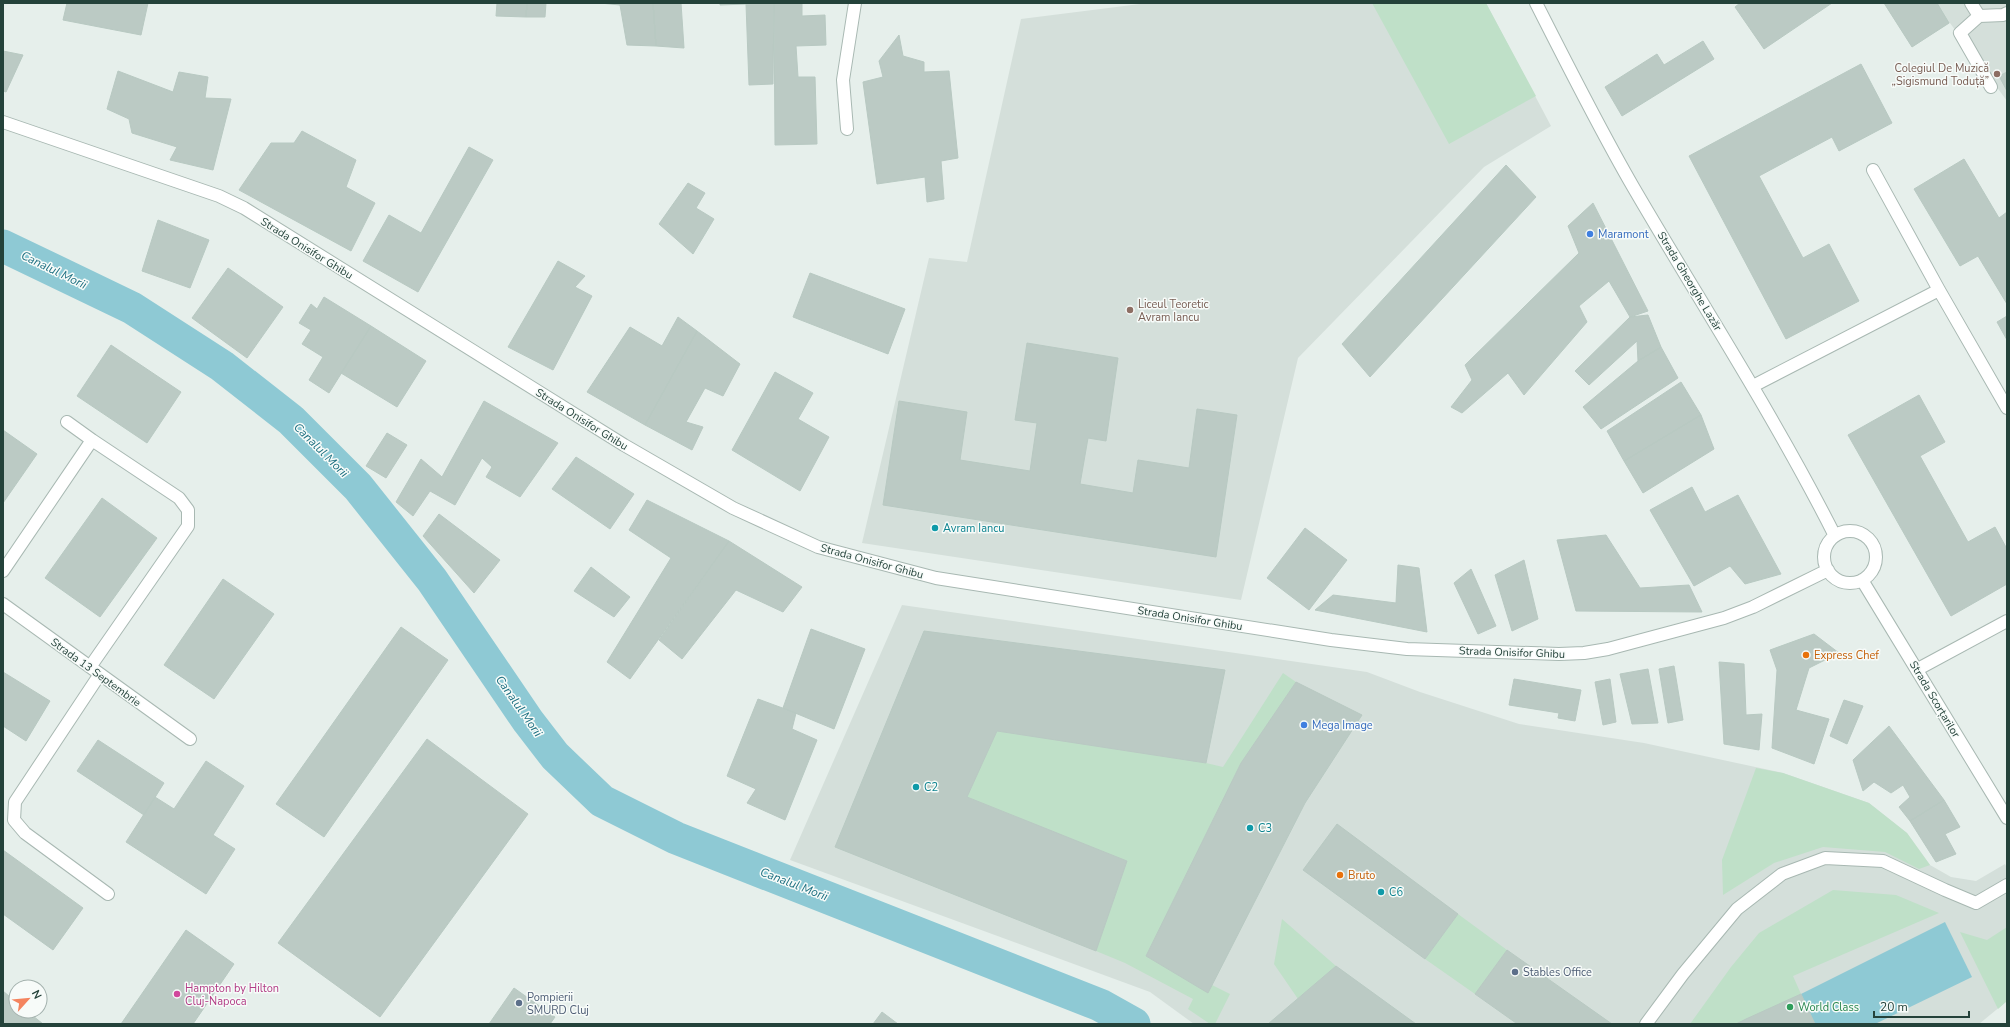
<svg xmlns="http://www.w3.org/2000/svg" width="2010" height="1027" font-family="'Nunito Sans',sans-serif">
<rect width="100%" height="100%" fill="#e6efeb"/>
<path fill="#d4dfda" d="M 1148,3 L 1486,3 L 1551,126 L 1484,167 L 1298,358 L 1241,600 L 862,543 L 929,258 L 967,262 L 1021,19 Z
M 1884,3 L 2007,3 L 2007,101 L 1950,23 L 1912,47 Z
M 902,605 L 1367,672 L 1420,692 L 1519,724 L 1644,743 L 1783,773 L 1869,803 L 1907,833 L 1930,865 L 1951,877 L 1976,881 L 2005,864 L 2007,868 L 2007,1001 L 1979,1024 L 1194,1024 L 1150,992 L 790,860 Z"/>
<path fill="#bfe0c8" d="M 1372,3 L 1486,3 L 1536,96 L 1449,144 Z
M 1283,673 L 1296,682 L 1241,763 L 1146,956 L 1200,988 L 1212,985 L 1230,994 L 1215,1024 L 1210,1024 L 1188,1009 L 1193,999 L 1125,963 L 1096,951 L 1127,861 L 967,797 L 997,731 L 1206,763 L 1223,767 Z
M 1756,768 L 1783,773 L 1869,803 L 1907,833 L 1930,865 L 1919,869 L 1885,852 L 1823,847 L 1774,863 L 1723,895 L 1722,860 Z
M 1833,890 L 1896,895 L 1939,913 L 1793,976 L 1801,994 L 1737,1024 L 1690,1024 L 1731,967 L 1759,933 Z
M 1458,914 L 1507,950 L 1475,994 L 1425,959 Z
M 1282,919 L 1336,966 L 1298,999 L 1274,964 Z
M 2007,927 L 2007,1001 L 1998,1009 L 1960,932 L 1987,940 Z"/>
<path fill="#8ec9d4" d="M 1945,922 L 1972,977 L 1875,1024 L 1815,1024 L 1801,994 Z"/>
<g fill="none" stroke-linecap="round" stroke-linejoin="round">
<path stroke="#8ec9d4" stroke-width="33" d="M 3,246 L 132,308 L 222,366 L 291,420 L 358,487 L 432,580 L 528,721 L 555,756 L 602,801 L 676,838 L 1100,1005 L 1134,1024"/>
</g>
<path fill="#bbcac4" stroke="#b8c9c2" d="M 67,3 L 148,3 L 141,35 L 63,20 Z
M 497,3 L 527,3 L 526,17 L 496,16 Z
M 527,3 L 546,3 L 545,17 L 526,17 Z
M 600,3 L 653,3 L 656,46 L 627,45 L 620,5 Z
M 653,3 L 681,3 L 684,48 L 656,46 Z
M 720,3 L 774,3 L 773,84 L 749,85 L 746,4 L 720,5 Z
M 774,3 L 802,3 L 802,16 L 825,15 L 826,45 L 796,46 L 798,77 L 815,77 L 817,144 L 775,145 Z
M 1740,3 L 1832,3 L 1764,49 L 1735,7 Z
M 1884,3 L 1937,3 L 1949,23 L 1912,47 Z
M 899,35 L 903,56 L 924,62 L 924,72 L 949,71 L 958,158 L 941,161 L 944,199 L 927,202 L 925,177 L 877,184 L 863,82 L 883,77 L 879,61 Z
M 1703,41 L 1714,59 L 1622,116 L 1605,87 L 1657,54 L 1664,65 Z
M 3,51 L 23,55 L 6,92 L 3,91 Z
M 1861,64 L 1892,123 L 1839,151 L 1832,137 L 1759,176 L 1803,258 L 1829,244 L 1859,301 L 1786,339 L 1689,156 Z
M 118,71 L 173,92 L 179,72 L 208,77 L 205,98 L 231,99 L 213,170 L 170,160 L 177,147 L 132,133 L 129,119 L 107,109 Z
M 2007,72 L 2007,91 L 1999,76 Z
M 302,131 L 356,160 L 346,187 L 375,203 L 351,251 L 239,190 L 271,143 L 294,143 Z
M 469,147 L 493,160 L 418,292 L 363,261 L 389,215 L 421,233 Z
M 1964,159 L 1999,218 L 2007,212 L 2007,304 L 1978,256 L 1960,266 L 1914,189 Z
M 1506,165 L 1536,197 L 1370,377 L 1342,344 Z
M 688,183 L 705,193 L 696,208 L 714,219 L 693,254 L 659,224 Z
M 1593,203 L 1648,311 L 1630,317 L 1609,281 L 1579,306 L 1587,322 L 1524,395 L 1508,373 L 1462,413 L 1451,407 L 1472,380 L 1465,365 L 1579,253 L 1568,226 Z
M 158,220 L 209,240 L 190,288 L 142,271 Z
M 558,261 L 585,276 L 575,287 L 592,296 L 553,370 L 508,347 Z
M 228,268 L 283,307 L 247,358 L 192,318 Z
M 810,273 L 905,309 L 888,354 L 793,317 Z
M 324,297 L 371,326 L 329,393 L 309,380 L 323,357 L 302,344 L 311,330 L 299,323 L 311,304 L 317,309 Z
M 1648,315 L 1661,347 L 1638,361 L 1637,341 L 1589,385 L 1575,371 L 1630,317 Z
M 2007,316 L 2007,340 L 1997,322 Z
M 678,317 L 697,331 L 645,425 L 587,392 L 630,327 L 662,346 Z
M 371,326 L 426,361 L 397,407 L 341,373 Z
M 697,331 L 740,364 L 723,396 L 705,388 L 686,422 L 703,427 L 692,450 L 645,425 Z
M 1027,343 L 1118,358 L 1106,441 L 1088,438 L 1080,484 L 1133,493 L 1138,460 L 1189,468 L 1197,409 L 1237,415 L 1216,557 L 883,505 L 899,401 L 967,412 L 960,460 L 1030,471 L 1037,423 L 1015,420 Z
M 111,345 L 181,392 L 147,443 L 77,396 Z
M 1661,347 L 1678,378 L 1601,429 L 1583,407 L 1638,361 Z
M 775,372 L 813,393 L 798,419 L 829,437 L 800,491 L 732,450 Z
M 1681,382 L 1701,415 L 1624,461 L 1607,431 Z
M 1919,395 L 1945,442 L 1920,456 L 1968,542 L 1995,527 L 2007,549 L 2007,584 L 1951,616 L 1848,435 Z
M 484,401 L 558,443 L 520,497 L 486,477 L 492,467 L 482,458 L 455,505 L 430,491 L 413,516 L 396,502 L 421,459 L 442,477 Z
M 1701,415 L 1714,449 L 1643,493 L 1624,461 Z
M 3,430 L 37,454 L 3,503 Z
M 387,433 L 407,445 L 386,478 L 366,466 Z
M 576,457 L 634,494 L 610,529 L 552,489 Z
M 1692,487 L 1705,512 L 1738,495 L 1781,574 L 1745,584 L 1730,566 L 1694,586 L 1650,510 Z
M 102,498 L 157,538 L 100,617 L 45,578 Z
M 647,500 L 729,541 L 630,679 L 607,662 L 671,558 L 629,530 Z
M 439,514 L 500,560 L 474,593 L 423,536 Z
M 1305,528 L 1347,560 L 1309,610 L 1267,578 Z
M 1606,535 L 1640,588 L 1689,585 L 1702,612 L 1576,611 L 1557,540 Z
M 729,541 L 802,587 L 783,612 L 736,590 L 682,659 L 659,640 Z
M 1524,560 L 1538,619 L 1512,631 L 1495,575 Z
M 1398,565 L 1419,568 L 1427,632 L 1315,610 L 1333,595 L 1396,603 Z
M 591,567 L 630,597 L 614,617 L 574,591 Z
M 1471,569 L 1496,626 L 1478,634 L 1454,583 Z
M 223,579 L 274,614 L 214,699 L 164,665 Z
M 401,627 L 448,660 L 324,837 L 276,804 Z
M 811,629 L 865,649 L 834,729 L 783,708 Z
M 924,631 L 1225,670 L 1206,763 L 997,731 L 967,797 L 1127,861 L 1096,951 L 835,847 Z
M 1814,634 L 1839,653 L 1809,668 L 1796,710 L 1829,719 L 1814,764 L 1772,748 L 1777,670 L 1770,650 Z
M 1719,662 L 1744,664 L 1746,715 L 1762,714 L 1759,750 L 1724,744 Z
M 1674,666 L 1683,720 L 1668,723 L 1659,669 Z
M 1648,669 L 1658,723 L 1632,724 L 1620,674 Z
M 3,672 L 50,701 L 26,741 L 3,726 Z
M 1514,679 L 1581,690 L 1575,721 L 1558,718 L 1559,713 L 1509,705 Z
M 1610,679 L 1616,722 L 1603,725 L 1595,682 Z
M 1296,682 L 1362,715 L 1305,803 L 1208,993 L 1146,956 L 1241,763 Z
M 758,699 L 796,713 L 792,729 L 817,740 L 785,820 L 747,803 L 756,789 L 727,776 Z
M 1844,700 L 1863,706 L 1847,744 L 1830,736 Z
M 1889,726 L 1944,800 L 1910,821 L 1899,807 L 1910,797 L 1903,785 L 1891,793 L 1874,782 L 1863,791 L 1853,760 Z
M 427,739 L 528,814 L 380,1017 L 278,943 Z
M 98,740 L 164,783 L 144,815 L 77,771 Z
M 206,761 L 244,786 L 213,835 L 235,849 L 206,894 L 126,842 L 155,797 L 174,809 Z
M 1944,800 L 1960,827 L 1945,834 L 1956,854 L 1936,862 L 1910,821 Z
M 1337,824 L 1458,914 L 1425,959 L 1303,870 Z
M 3,850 L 83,908 L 53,950 L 3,914 Z
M 186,930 L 234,964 L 193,1024 L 121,1024 Z
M 1507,950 L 1612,1024 L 1516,1023 L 1475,994 Z
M 1336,966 L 1416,1024 L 1268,1024 Z
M 514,988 L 555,1017 L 550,1024 L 489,1024 Z
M 3,991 L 16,1002 L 16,1011 L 27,1011 L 43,1024 L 3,1024 Z
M 1801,994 L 1815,1024 L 1736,1024 L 1746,1019 Z
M 882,1012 L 898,1024 L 873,1024 Z"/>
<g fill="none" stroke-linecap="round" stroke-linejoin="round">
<defs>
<path id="minor" d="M 1536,3 C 1567,64 1598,126 1632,185 C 1700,302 1774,415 1835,536
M 1971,3 L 1979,16
M 1991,87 L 1960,33 L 1979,16 L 2003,15 L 2007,13
M 3,122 L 219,196 L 244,208 L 624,445 L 733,508 L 818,547 L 936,578 L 1331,640 L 1407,649 L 1559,654 L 1584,653 L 1608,649 L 1724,618 L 1753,607 L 1828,570
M 847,129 L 843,80 L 855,3
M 1873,170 L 1939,290 L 2007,408
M 1753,386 L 1939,290
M1824 557a26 26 0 1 1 52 0a26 26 0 1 1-52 0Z
M 3,571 L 92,440 L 67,422
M 1862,580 L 2007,818
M 3,604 L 190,739
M 90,667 L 188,526 L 188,510 L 179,498 L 92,440
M 1918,669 L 2007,621
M 100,674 L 15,802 L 14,820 L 25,833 L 108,894
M 1646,1024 L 1683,974 L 1737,909 L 1782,874 L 1825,858 L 1883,861 L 1945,890 L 1976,903 L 2007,885"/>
</defs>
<use href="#minor" stroke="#a8b8b2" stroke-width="14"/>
<use href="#minor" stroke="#fff" stroke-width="12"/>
</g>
<g fill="#8d6e63" stroke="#f7fbf9" stroke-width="1.5">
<circle cx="1997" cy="74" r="4"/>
<circle cx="1130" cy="310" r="4"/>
</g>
<g fill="#3f7fe0" stroke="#f7fbf9" stroke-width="1.5">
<circle cx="1590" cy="234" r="4"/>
<circle cx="1304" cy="725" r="4"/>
</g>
<g fill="#0f9aa8" stroke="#f7fbf9" stroke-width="1.5">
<circle cx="935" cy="528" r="4"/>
<circle cx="916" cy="787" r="4"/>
<circle cx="1250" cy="828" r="4"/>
<circle cx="1381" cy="892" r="4"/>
</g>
<g fill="#e8710a" stroke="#f7fbf9" stroke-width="1.5">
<circle cx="1806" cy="655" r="4"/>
<circle cx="1340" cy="875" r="4"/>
</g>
<g fill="#5c6f8a" stroke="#f7fbf9" stroke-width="1.5">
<circle cx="1515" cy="972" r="4"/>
<circle cx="519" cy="1003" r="4"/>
</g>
<circle fill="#d1479c" stroke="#f7fbf9" stroke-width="1.5" cx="177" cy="994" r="4"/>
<circle fill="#2e9e5b" stroke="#f7fbf9" stroke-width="1.5" cx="1790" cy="1007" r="4"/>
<g text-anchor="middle" stroke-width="3" stroke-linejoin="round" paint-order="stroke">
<g font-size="11" fill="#785e54" stroke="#f7fbf9" text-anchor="end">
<text x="1989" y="72">Colegiul De Muzică<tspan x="1989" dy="13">„Sigismund Toduță”</tspan></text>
<text x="1138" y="308" text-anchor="start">Liceul Teoretic<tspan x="1138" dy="13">Avram Iancu</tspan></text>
</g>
<g font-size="11" fill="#366cbe" stroke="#f7fbf9" text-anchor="start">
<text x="1598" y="238">Maramont</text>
<text x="1312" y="729">Mega Image</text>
</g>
<g font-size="11" fill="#24423a" stroke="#f7fbf9">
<text transform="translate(307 248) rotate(32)" y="4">Strada Onisifor Ghibu</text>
<text transform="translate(1690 281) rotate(59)" y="4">Strada Gheorghe Lazăr</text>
<text transform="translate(582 419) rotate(32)" y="4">Strada Onisifor Ghibu</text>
<text transform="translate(872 561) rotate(15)" y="4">Strada Onisifor Ghibu</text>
<text transform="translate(1190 618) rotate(9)" y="4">Strada Onisifor Ghibu</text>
<text transform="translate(1512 652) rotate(2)" y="4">Strada Onisifor Ghibu</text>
<text transform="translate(96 672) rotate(36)" y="4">Strada 13 Septembrie</text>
<text transform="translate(1935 699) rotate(59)" y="4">Strada Scorțarilor</text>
</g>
<g font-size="11" fill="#0d838f" stroke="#f7fbf9" text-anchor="start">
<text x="943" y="532">Avram Iancu</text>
<text x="924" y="791">C2</text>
<text x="1258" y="832">C3</text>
<text x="1389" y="896">C6</text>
</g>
<g font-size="11" fill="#c56008" stroke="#f7fbf9" text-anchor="start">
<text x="1814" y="659">Express Chef</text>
<text x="1348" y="879">Bruto</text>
</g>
<g font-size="11" fill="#4e5e75" stroke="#f7fbf9" text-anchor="start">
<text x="1523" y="976">Stables Office</text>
<text x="527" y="1001">Pompierii<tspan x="527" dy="13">SMURD Cluj</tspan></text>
</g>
<g font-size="11" fill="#b23c85" stroke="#f7fbf9" text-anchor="start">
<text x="185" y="992">Hampton by Hilton<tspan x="185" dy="13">Cluj-Napoca</tspan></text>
</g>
<g font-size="11" fill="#27864d" stroke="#f7fbf9" text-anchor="start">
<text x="1798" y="1011">World Class</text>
</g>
<g font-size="12" font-style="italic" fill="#1c6f80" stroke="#f7fbf9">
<text transform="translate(54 270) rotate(26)" y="4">Canalul Morii</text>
<text transform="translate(321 450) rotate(45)" y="4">Canalul Morii</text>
<text transform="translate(519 706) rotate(55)" y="4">Canalul Morii</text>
<text transform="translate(794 884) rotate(21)" y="4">Canalul Morii</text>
</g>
</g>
<rect width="2010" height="1027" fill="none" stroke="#24423a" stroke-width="8"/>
<g transform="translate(28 999) rotate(63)"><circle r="19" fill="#f7fbf9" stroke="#a3b1ad"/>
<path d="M0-3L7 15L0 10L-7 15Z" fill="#f4845f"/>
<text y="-6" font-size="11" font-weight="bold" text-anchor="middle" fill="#24423a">N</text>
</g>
<path d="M1874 1011v6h95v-6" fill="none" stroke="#24423a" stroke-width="2"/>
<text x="1880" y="1011" font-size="12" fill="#24423a" stroke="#f7fbf9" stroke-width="3" paint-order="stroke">20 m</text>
</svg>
